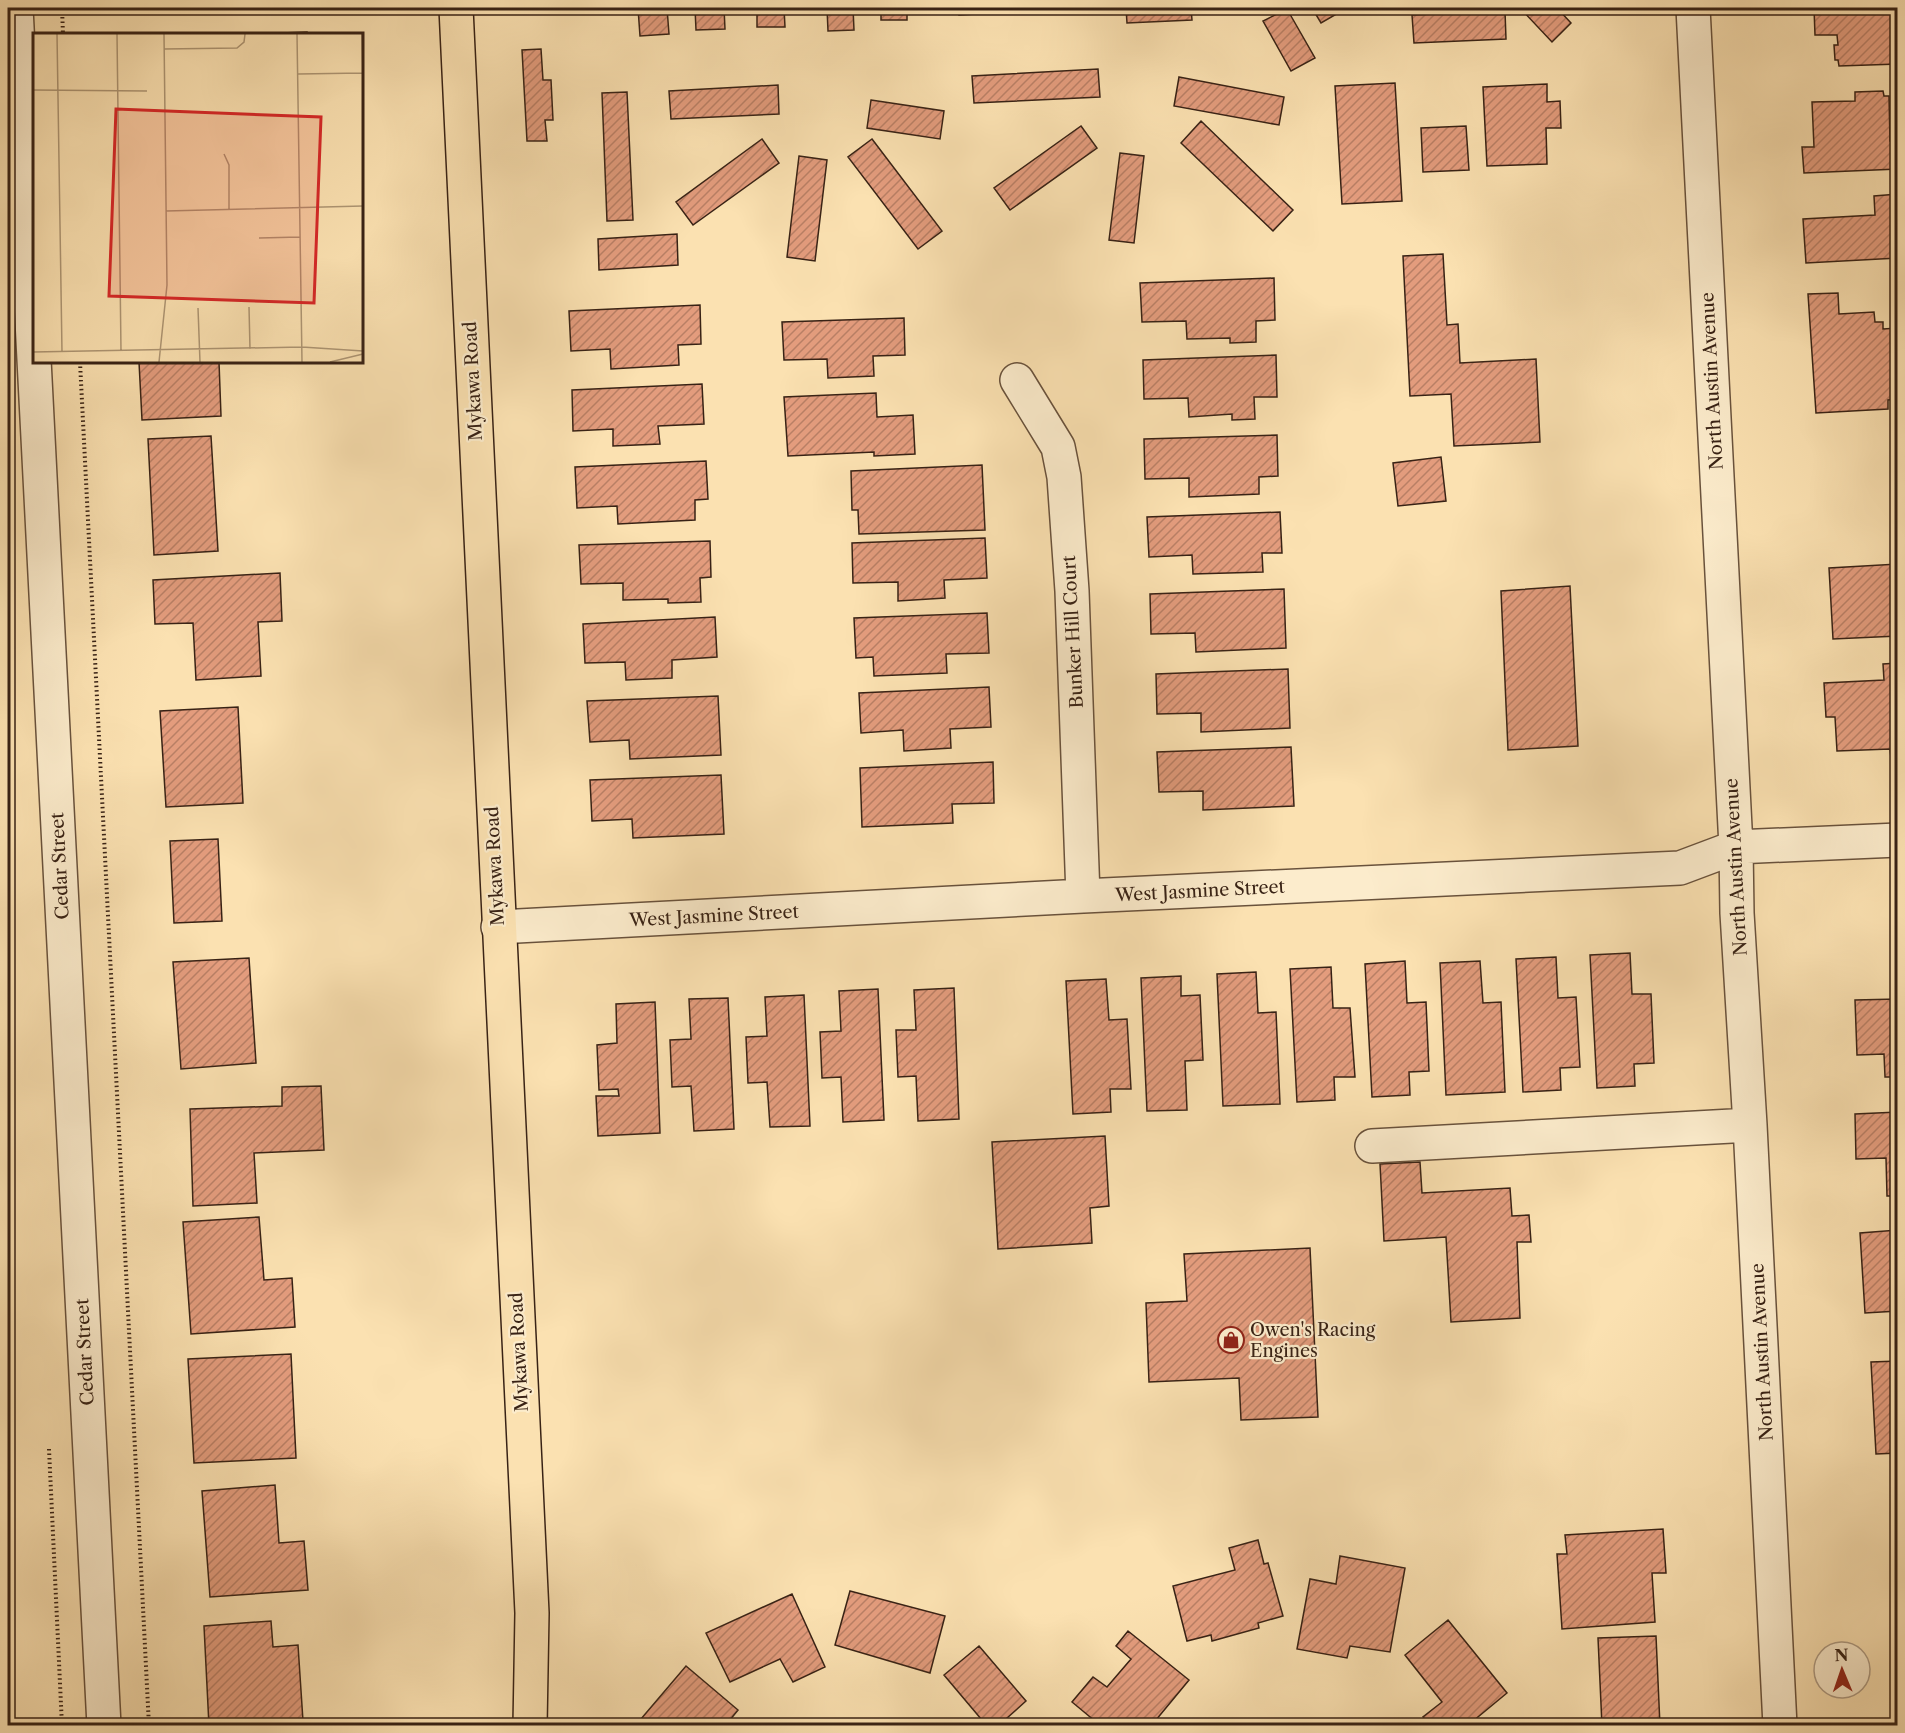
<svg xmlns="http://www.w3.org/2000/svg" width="1905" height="1733" font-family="'Libre Caslon Text',serif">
<defs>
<pattern id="building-hatch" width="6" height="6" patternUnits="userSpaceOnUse" patternTransform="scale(1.5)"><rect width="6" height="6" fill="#e39c7d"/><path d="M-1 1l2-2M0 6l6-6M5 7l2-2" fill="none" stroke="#b97f65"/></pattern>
</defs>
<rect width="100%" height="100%" fill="#fbe1b1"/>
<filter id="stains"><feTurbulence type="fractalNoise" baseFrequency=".00333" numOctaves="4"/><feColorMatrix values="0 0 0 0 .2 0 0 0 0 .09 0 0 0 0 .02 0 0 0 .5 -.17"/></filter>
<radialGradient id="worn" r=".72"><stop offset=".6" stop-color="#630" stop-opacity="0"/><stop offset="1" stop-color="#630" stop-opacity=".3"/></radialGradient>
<path fill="url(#building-hatch)" stroke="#382215" stroke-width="1.5" d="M 638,8 L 667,8 L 669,34 L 640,36 Z
M 695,8 L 724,8 L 725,29 L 696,30 Z
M 757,8 L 784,8 L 785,27 L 757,27 Z
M 827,8 L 853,8 L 854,30 L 828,31 Z
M 881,8 L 907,8 L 907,20 L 881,20 Z
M 959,8 L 1013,8 L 1013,12 L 959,15 Z
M 1126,8 L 1191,8 L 1192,20 L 1127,23 Z
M 1312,8 L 1347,8 L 1321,23 Z
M 1520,8 L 1557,8 L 1571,23 L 1552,42 Z
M 1814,8 L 1898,8 L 1898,64 L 1839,66 L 1838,60 L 1835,60 L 1834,45 L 1838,45 L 1837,35 L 1815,35 Z
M 1287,9 L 1315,58 L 1291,71 L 1263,21 Z
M 1505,11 L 1506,39 L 1414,43 L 1412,15 Z
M 307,32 L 307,34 L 254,34 Z
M 541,49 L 543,80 L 551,80 L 553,120 L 545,120 L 547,141 L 527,141 L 522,50 Z
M 1098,69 L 1100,97 L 974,103 L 972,76 Z
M 1179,77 L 1284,97 L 1279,125 L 1174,106 Z
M 1395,83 L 1402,201 L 1342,204 L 1335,86 Z
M 1547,84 L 1547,102 L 1560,101 L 1561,128 L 1546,128 L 1547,164 L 1487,166 L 1483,87 Z
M 778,85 L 779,114 L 671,119 L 669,91 Z
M 1883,91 L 1884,96 L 1889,96 L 1890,141 L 1898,141 L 1898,169 L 1804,173 L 1802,147 L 1814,147 L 1812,102 L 1855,101 L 1855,92 Z
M 627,92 L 633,220 L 607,221 L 602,93 Z
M 871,100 L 944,111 L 940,139 L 867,128 Z
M 1201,121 L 1293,210 L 1273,231 L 1181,143 Z
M 1081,126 L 1097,148 L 1010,210 L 994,188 Z
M 1466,126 L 1469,170 L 1423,172 L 1421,128 Z
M 762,139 L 779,163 L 693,225 L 676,202 Z
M 872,139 L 942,231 L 918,249 L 848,157 Z
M 1120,153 L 1144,156 L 1134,243 L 1109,240 Z
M 799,156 L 827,160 L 815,261 L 787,257 Z
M 1898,194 L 1898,258 L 1806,263 L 1803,219 L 1875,215 L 1874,196 Z
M 677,234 L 678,265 L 599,270 L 598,239 Z
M 1443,254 L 1447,325 L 1458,324 L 1460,363 L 1536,359 L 1540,442 L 1454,446 L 1451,394 L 1410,396 L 1403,256 Z
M 1274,278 L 1275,320 L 1256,321 L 1256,342 L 1230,343 L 1230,338 L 1187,339 L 1186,321 L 1142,322 L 1140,283 Z
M 1838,293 L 1839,314 L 1874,312 L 1875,322 L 1883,322 L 1883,329 L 1898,328 L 1898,399 L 1888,400 L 1888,409 L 1816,413 L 1808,294 Z
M 700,305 L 701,344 L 678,345 L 679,365 L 611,369 L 610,349 L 571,351 L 569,311 Z
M 904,318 L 905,355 L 873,356 L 874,376 L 828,378 L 827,359 L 784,360 L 782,322 Z
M 1276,355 L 1277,397 L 1254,397 L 1255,419 L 1232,420 L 1232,414 L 1189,417 L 1188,398 L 1144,399 L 1143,360 Z
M 139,362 L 219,362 L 221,416 L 142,420 Z
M 702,384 L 704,424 L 658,426 L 660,444 L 613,446 L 613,429 L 573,431 L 572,390 Z
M 876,393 L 877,417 L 913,415 L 915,454 L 874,456 L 874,452 L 788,456 L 784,397 Z
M 1277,435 L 1278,476 L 1259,477 L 1259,494 L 1189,497 L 1189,478 L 1145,479 L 1144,439 Z
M 211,436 L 218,551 L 154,555 L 148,439 Z
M 1441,457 L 1446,501 L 1398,506 L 1393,463 Z
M 706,461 L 708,499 L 695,500 L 695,520 L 618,524 L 617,506 L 577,508 L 575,467 Z
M 982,465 L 985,530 L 859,534 L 858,510 L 852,510 L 851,471 Z
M 1280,512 L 1282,553 L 1262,553 L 1263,572 L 1193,574 L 1192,555 L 1149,557 L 1147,517 Z
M 985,538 L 987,578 L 944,580 L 945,598 L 898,601 L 898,582 L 853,583 L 852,543 Z
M 710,541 L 711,577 L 700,578 L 701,602 L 668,603 L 668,599 L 623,600 L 623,583 L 581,584 L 579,545 Z
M 1898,564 L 1898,636 L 1833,639 L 1829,568 Z
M 280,573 L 282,621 L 258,622 L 261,676 L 196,680 L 193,623 L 155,624 L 153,580 Z
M 1570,586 L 1578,746 L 1508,750 L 1501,591 Z
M 1284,589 L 1286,648 L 1196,652 L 1195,633 L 1151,634 L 1150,594 Z
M 987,613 L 989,653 L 946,654 L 947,673 L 874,676 L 873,657 L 856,658 L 854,618 Z
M 715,617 L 717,657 L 672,660 L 672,678 L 626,680 L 625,662 L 585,663 L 583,624 Z
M 1898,663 L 1898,757 L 1891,758 L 1890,749 L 1837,751 L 1835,717 L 1826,717 L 1824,683 L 1884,680 L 1883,664 Z
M 1288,669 L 1290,728 L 1201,732 L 1201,713 L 1157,714 L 1156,674 Z
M 989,687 L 991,727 L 950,729 L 951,748 L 904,751 L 903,730 L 861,733 L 859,693 Z
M 718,696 L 721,755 L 630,759 L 629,740 L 590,742 L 587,701 Z
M 238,707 L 243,803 L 166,807 L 160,711 Z
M 1291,747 L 1294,806 L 1203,810 L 1203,791 L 1159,792 L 1157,752 Z
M 993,762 L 994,803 L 952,804 L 953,823 L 862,827 L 860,768 Z
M 721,775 L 724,834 L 633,838 L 632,819 L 592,821 L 590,780 Z
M 218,839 L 222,921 L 174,923 L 170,841 Z
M 1630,953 L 1632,994 L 1651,994 L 1654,1063 L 1634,1064 L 1635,1086 L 1597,1088 L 1590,955 Z
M 1556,957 L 1558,998 L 1576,997 L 1580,1067 L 1560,1068 L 1561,1090 L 1523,1092 L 1516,959 Z
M 249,958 L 256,1063 L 181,1069 L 173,962 Z
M 1405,961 L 1407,1003 L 1426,1002 L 1429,1071 L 1409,1072 L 1410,1095 L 1372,1097 L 1365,964 Z
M 1480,961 L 1483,1003 L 1501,1002 L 1505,1092 L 1446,1095 L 1440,963 Z
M 1331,967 L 1333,1008 L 1350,1008 L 1355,1077 L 1334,1077 L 1335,1100 L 1297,1102 L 1290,969 Z
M 1256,972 L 1258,1013 L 1276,1012 L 1280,1104 L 1223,1106 L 1217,974 Z
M 1181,976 L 1181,996 L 1200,995 L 1203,1060 L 1185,1061 L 1187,1110 L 1147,1111 L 1141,978 Z
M 1106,979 L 1109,1020 L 1127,1019 L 1131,1089 L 1110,1089 L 1111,1112 L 1073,1114 L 1066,981 Z
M 954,988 L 959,1119 L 918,1121 L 916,1076 L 898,1077 L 896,1030 L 916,1030 L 914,990 Z
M 878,989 L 884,1120 L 843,1122 L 841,1077 L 822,1078 L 820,1032 L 841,1031 L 839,991 Z
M 804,995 L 810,1126 L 770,1127 L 767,1082 L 748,1083 L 746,1037 L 767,1036 L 765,997 Z
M 728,998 L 734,1129 L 694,1131 L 691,1086 L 672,1087 L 670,1040 L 691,1039 L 689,999 Z
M 1898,999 L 1898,1077 L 1885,1077 L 1884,1054 L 1857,1055 L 1855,1000 Z
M 655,1002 L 660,1133 L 598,1136 L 596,1096 L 619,1096 L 618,1089 L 599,1090 L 597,1045 L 617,1043 L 616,1004 Z
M 321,1086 L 324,1150 L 254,1153 L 257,1203 L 193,1206 L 190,1109 L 282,1106 L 282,1087 Z
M 1898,1112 L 1898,1196 L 1887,1196 L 1886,1158 L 1856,1159 L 1855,1114 Z
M 1105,1136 L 1109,1206 L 1090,1208 L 1092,1243 L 998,1249 L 992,1142 Z
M 1420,1162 L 1422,1193 L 1510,1188 L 1512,1216 L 1529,1215 L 1531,1242 L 1517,1242 L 1520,1318 L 1451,1322 L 1446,1237 L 1384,1241 L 1380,1164 Z
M 259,1217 L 264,1280 L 292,1278 L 295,1327 L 191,1334 L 183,1222 Z
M 1898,1230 L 1898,1311 L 1865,1313 L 1860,1233 Z
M 1310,1248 L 1318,1417 L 1241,1420 L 1239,1378 L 1149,1382 L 1146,1303 L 1187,1301 L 1184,1254 Z
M 291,1354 L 296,1458 L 194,1463 L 188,1359 Z
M 1898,1361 L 1898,1453 L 1876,1454 L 1871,1362 Z
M 275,1485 L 279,1543 L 304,1541 L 308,1590 L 210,1597 L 202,1491 Z
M 1663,1529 L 1666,1573 L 1652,1573 L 1655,1622 L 1562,1629 L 1557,1554 L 1567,1554 L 1565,1535 Z
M 1258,1540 L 1264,1564 L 1268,1563 L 1283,1616 L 1258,1623 L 1259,1628 L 1212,1641 L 1211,1635 L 1187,1641 L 1173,1586 L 1235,1570 L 1229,1548 Z
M 1340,1556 L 1405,1568 L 1390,1652 L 1350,1646 L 1347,1658 L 1297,1649 L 1310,1579 L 1336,1584 Z
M 850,1591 L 945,1616 L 930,1673 L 835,1645 Z
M 792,1594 L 825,1667 L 793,1682 L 780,1659 L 730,1682 L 706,1633 Z
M 1448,1620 L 1507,1693 L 1467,1726 L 1430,1726 L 1423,1717 L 1442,1702 L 1405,1655 Z
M 271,1621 L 273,1647 L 298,1645 L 303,1721 L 209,1726 L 204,1626 Z
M 1128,1631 L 1189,1680 L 1151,1726 L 1101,1726 L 1072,1702 L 1093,1677 L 1107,1687 L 1131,1659 L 1116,1646 Z
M 1656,1636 L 1660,1726 L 1602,1726 L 1598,1638 Z
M 979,1646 L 1026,1701 L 998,1726 L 987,1726 L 944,1675 Z
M 686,1666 L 738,1710 L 725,1726 L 635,1726 Z"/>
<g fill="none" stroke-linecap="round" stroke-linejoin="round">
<defs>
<path id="minor" d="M 16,8 L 104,1726
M 1693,8 L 1736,847 L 1737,913 L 1750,1125 L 1780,1726
M 1017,380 L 1058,447 L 1064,477 L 1072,591 L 1083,896
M 498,927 L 1083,896 L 1680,868 L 1736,847 L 1898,840
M 1372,1146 L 1750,1125"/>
<path id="major" d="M 456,8 L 532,1613 L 530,1726"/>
</defs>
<use href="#minor" stroke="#69523c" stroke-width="36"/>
<use href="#major" stroke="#382215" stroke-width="36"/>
<path stroke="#382215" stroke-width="4" stroke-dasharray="1.5 3" stroke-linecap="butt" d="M 62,8 L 63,34
M 80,362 L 149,1726
M 49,1449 L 62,1726"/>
<use href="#minor" stroke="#fceccc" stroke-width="33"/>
<use href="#major" stroke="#fbe1b1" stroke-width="33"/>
</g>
<defs>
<symbol id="shop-ring" viewBox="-11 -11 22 22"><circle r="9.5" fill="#fceccc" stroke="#8f2418" stroke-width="1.5"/><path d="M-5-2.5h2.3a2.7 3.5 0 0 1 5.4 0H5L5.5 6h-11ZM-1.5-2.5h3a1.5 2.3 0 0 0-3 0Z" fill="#8f2418"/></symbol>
</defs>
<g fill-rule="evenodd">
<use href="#shop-ring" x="1216" y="1325" width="30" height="30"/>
</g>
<g text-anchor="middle" stroke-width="4.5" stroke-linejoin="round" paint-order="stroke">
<g font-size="18" fill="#382215" stroke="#fceccc">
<text transform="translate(473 381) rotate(-93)" y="6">Mykawa Road</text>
<text transform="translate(1712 381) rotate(-93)" y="6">North Austin Avenue</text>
<text transform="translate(1073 632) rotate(-93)" y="6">Bunker Hill Court</text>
<text transform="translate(60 866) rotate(-93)" y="6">Cedar Street</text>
<text transform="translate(495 866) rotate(-93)" y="6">Mykawa Road</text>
<text transform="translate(1736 867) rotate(-93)" y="6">North Austin Avenue</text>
<text transform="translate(1200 891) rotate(-3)" y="6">West Jasmine Street</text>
<text transform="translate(714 916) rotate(-3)" y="6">West Jasmine Street</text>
<text transform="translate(85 1352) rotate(-93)" y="6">Cedar Street</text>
<text transform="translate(519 1352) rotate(-93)" y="6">Mykawa Road</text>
<text transform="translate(1762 1352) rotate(-93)" y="6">North Austin Avenue</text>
</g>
<g font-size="18" fill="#382215" stroke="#fceccc" text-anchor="start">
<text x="1250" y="1336">Owen's Racing<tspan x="1250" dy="21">Engines</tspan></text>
</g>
</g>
<g transform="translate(33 33)">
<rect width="330" height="330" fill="#fbe1b1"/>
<path fill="none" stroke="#ad9573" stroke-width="1.5" d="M 24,1 L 29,319M 84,1 L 88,318M 264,1 L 269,329M 329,1 L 330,45M 131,16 L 204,15 L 211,9 L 212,1M 265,41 L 330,40M 0,57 L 114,58M 191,121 L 196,132 L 196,177M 133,178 L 330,173M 226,205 L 267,204M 216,274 L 217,316M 165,275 L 167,329M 0,319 L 269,314 L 330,318M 126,329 L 134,252 L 131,1M 297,329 L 330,321"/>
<path fill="#d62828" fill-opacity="0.15" stroke="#d62828" stroke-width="3" d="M 83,76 L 288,84 L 281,270 L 76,263 Z"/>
<rect width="330" height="330" fill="none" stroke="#382215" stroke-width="3"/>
</g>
<rect width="1905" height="1733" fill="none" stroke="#fbe1b1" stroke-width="30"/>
<rect x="9" y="9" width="1887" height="1715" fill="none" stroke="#382215" stroke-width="3"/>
<rect x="15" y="15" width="1875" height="1703" fill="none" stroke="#382215" stroke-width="1.5"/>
<g transform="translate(1842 1670) rotate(358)"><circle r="28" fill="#fceccc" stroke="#ae9b83" stroke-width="1.5"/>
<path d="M0-4.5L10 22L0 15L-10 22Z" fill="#8f2418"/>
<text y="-9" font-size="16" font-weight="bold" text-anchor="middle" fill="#382215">N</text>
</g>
<rect width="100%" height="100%" filter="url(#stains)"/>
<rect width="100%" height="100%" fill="url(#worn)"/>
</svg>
